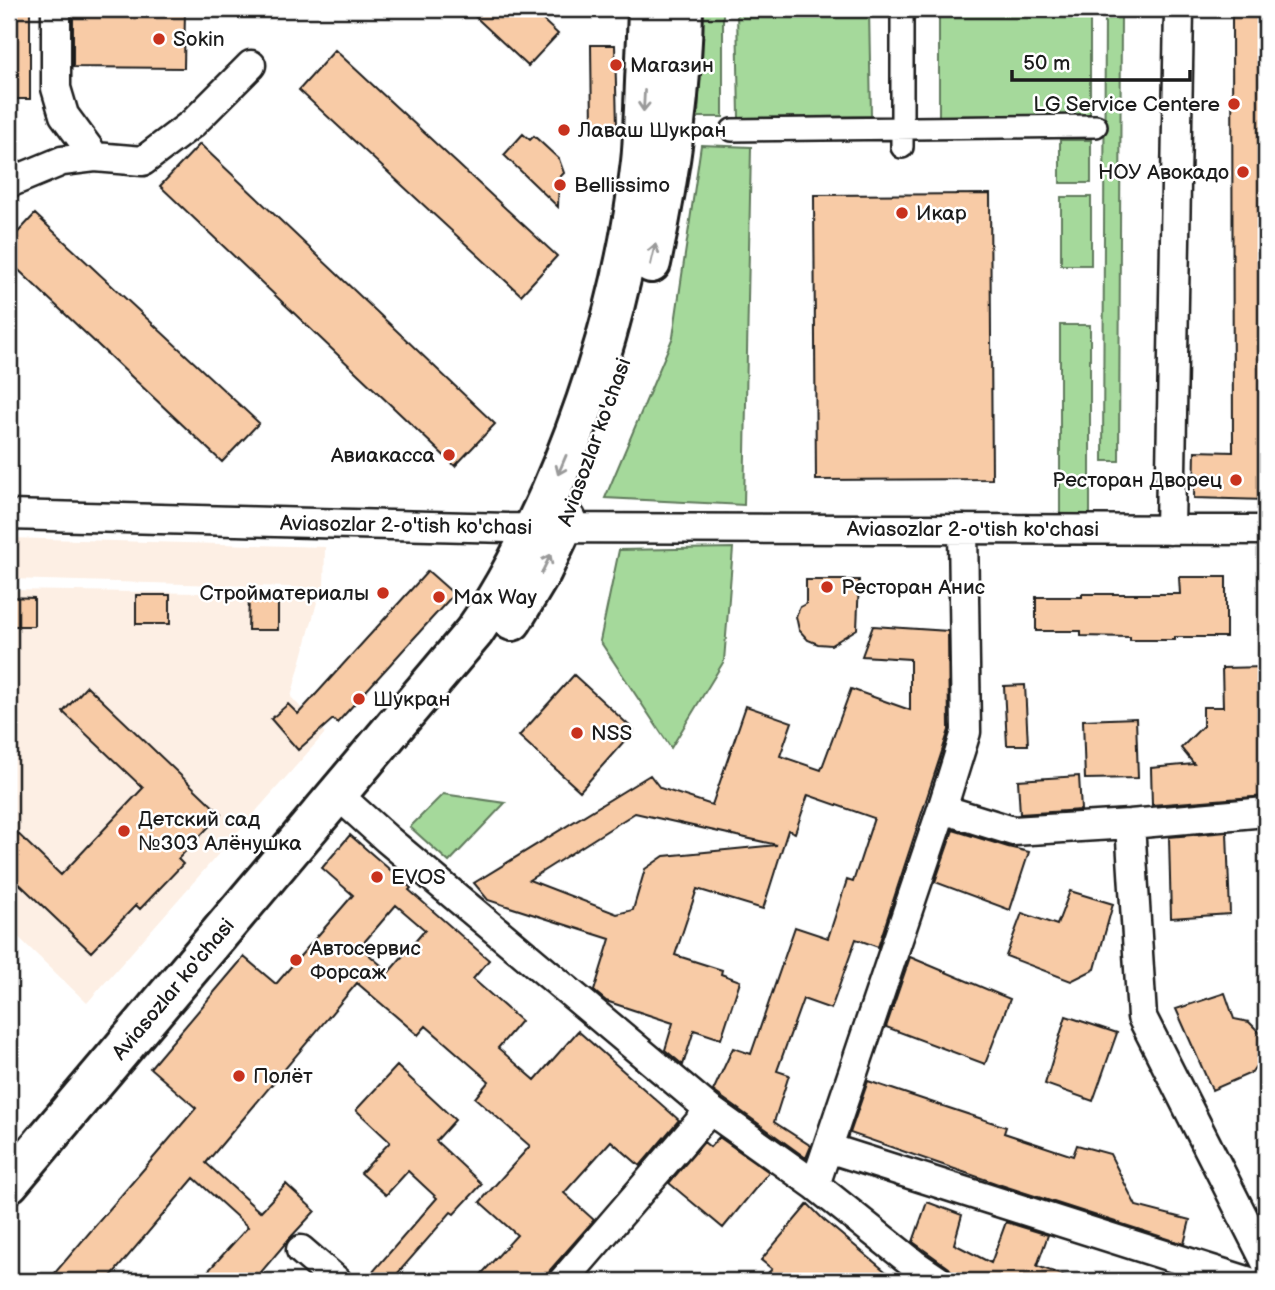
<svg xmlns="http://www.w3.org/2000/svg" width="1275" height="1290" font-family="'Balsamiq Sans',sans-serif">
<rect width="100%" height="100%" fill="#fff"/>
<filter id="ink" filterUnits="userSpaceOnUse"><feTurbulence type="fractalNoise" baseFrequency=".0143" numOctaves="2"/><feDisplacementMap in="SourceGraphic" scale="14" xChannelSelector="R" yChannelSelector="G"/><feConvolveMatrix kernelMatrix="1 2 1 2 8 2 1 2 1" color-interpolation-filters="sRGB"/></filter>
<g filter="url(#ink)">
<path fill="#fdefe4" d="M 9,538 L 325,547 L 324,588 L 9,579 Z
M 9,590 L 319,595 L 291,697 L 325,733 L 87,1003 L 9,928 Z"/>
<path fill="#a5d99b" stroke="#607a5c" stroke-width="2" d="M 703,9 L 723,9 L 723,117 L 698,117 Z
M 737,9 L 869,9 L 871,116 L 739,118 Z
M 939,9 L 1090,9 L 1090,119 L 939,119 Z
M 1105,9 L 1121,9 L 1119,461 L 1103,461 Z
M 1060,140 L 1091,140 L 1091,183 L 1060,183 Z
M 701,145 L 751,147 L 744,505 L 605,498 L 673,337 Z
M 1061,197 L 1091,197 L 1091,265 L 1061,265 Z
M 1060,325 L 1090,325 L 1090,514 L 1060,514 Z
M 733,548 L 724,661 L 671,748 L 600,641 L 619,550 Z
M 443,794 L 505,803 L 449,862 L 410,827 Z"/>
<path fill="#f8cba6" stroke="#1c1c1c" stroke-width="2" fill-rule="evenodd" d="M 9,9 L 30,9 L 30,99 L 9,99 Z
M 73,9 L 185,9 L 184,68 L 73,67 Z
M 467,9 L 531,9 L 558,34 L 528,66 Z
M 1232,9 L 1266,9 L 1266,500 L 1194,498 L 1195,451 L 1233,452 Z
M 591,45 L 615,45 L 617,127 L 592,127 Z
M 335,50 L 557,256 L 521,295 L 299,90 Z
M 523,134 L 530,140 L 534,136 L 559,159 L 564,173 L 559,178 L 558,207 L 504,155 Z
M 200,144 L 495,424 L 455,466 L 160,186 Z
M 990,194 L 992,479 L 816,480 L 814,195 Z
M 35,214 L 259,423 L 222,462 L 9,261 L 9,242 Z
M 428,571 L 454,594 L 337,723 L 333,719 L 298,750 L 271,719 L 288,704 L 298,714 Z
M 1179,577 L 1226,577 L 1226,637 L 1175,637 L 1175,640 L 1130,640 L 1130,637 L 1081,636 L 1081,631 L 1036,631 L 1036,597 L 1082,597 L 1082,594 L 1180,594 Z
M 806,580 L 859,580 L 857,629 L 831,645 L 818,644 L 808,640 L 799,630 L 796,616 L 800,607 L 806,604 Z
M 136,595 L 170,595 L 170,624 L 136,624 Z
M 9,597 L 34,598 L 34,626 L 9,626 Z
M 249,597 L 278,597 L 278,630 L 248,630 Z
M 873,626 L 948,631 L 949,730 L 878,947 L 856,939 L 831,1009 L 803,999 L 777,1071 L 789,1075 L 774,1122 L 811,1146 L 806,1158 L 713,1091 L 733,1048 L 751,1054 L 795,927 L 828,938 L 847,880 L 853,882 L 874,818 L 808,795 L 795,833 L 788,830 L 763,909 L 697,889 L 675,955 L 722,970 L 721,974 L 740,981 L 721,1039 L 694,1030 L 683,1065 L 665,1050 L 673,1023 L 606,1001 L 594,991 L 610,939 L 488,900 L 474,883 L 650,775 L 660,788 L 712,805 L 746,706 L 792,722 L 780,756 L 821,770 L 851,689 L 910,710 L 910,659 L 862,656 ZM 635,813 L 777,845 L 664,856 L 645,869 L 633,910 L 617,914 L 529,880 Z
M 1266,667 L 1266,796 L 1152,805 L 1151,768 L 1194,764 L 1181,748 L 1203,726 L 1203,707 L 1223,707 L 1222,668 Z
M 574,675 L 634,730 L 580,791 L 519,736 Z
M 1025,685 L 1028,745 L 1007,745 L 1004,686 Z
M 87,686 L 221,814 L 178,859 L 183,864 L 140,909 L 136,905 L 91,952 L 9,874 L 9,825 L 61,875 L 143,788 L 63,712 Z
M 1136,718 L 1138,778 L 1085,779 L 1083,720 Z
M 1079,776 L 1081,810 L 1020,814 L 1018,780 Z
M 953,830 L 1008,847 L 1029,852 L 1010,910 L 935,882 Z
M 1227,832 L 1230,914 L 1171,918 L 1169,837 Z
M 350,835 L 411,888 L 409,890 L 489,960 L 473,979 L 521,1021 L 498,1048 L 535,1080 L 578,1031 L 679,1120 L 640,1166 L 611,1141 L 564,1193 L 594,1220 L 550,1270 L 547,1281 L 475,1281 L 517,1235 L 480,1202 L 530,1146 L 475,1098 L 489,1081 L 426,1026 L 418,1035 L 357,983 L 206,1163 L 260,1212 L 286,1184 L 315,1211 L 289,1239 L 261,1272 L 272,1281 L 199,1281 L 248,1227 L 194,1178 L 107,1281 L 48,1281 L 196,1108 L 150,1068 L 244,957 L 276,984 L 353,895 L 322,868 ZM 396,905 L 425,930 L 389,972 L 360,947 Z
M 1070,891 L 1113,904 L 1095,969 L 1071,981 L 1006,956 L 1022,913 L 1057,925 Z
M 910,957 L 1010,999 L 985,1064 L 886,1027 Z
M 1225,993 L 1234,1019 L 1249,1022 L 1263,1036 L 1265,1053 L 1251,1073 L 1212,1090 L 1176,1009 Z
M 1066,1016 L 1117,1033 L 1093,1101 L 1045,1084 Z
M 397,1066 L 455,1120 L 436,1141 L 482,1184 L 454,1214 L 451,1212 L 391,1281 L 365,1281 L 437,1198 L 408,1171 L 386,1195 L 361,1173 L 390,1142 L 356,1110 Z
M 868,1081 L 1006,1127 L 1004,1133 L 1073,1156 L 1077,1145 L 1110,1154 L 1136,1206 L 1190,1220 L 1184,1244 L 1004,1186 L 850,1133 Z
M 719,1137 L 769,1172 L 723,1228 L 669,1183 L 704,1142 L 710,1147 Z
M 927,1202 L 962,1215 L 954,1244 L 991,1263 L 1006,1222 L 1048,1235 L 1037,1266 L 1073,1279 L 1072,1281 L 958,1281 L 949,1268 L 913,1242 Z
M 808,1204 L 824,1220 L 897,1281 L 760,1281 L 772,1269 L 761,1260 Z"/>
<g fill="none" stroke-linecap="round" stroke-linejoin="round">
<defs>
<path id="pedestrian" d="M 902,9 L 902,147
M 732,130 L 1096,126"/>
<path id="minor" d="M 95,157 L 143,161 L 193,123 L 251,65
M 9,183 L 62,161 L 95,157 L 64,115 L 56,88 L 56,9
M 9,515 L 508,528 L 1266,530
M 1170,530 L 1179,9
M 337,794 L 387,839 L 710,1110 L 815,1185 L 942,809 L 966,732 L 963,529
M 942,809 L 1013,831 L 1130,824 L 1266,812
M 1130,824 L 1142,1017 L 1266,1262
M 828,1148 L 1247,1281
M 815,1185 L 914,1264 L 939,1281
M 301,1250 L 337,1281
M 563,1281 L 710,1110"/>
<path id="secondary" d="M 651,263 C 669,180 682,94 683,9
M 512,621 L 542,571 L 566,520
M 9,1183 L 474,632 C 505,588 528,541 550,493 C 596,387 628,277 641,162 C 643,145 643,127 644,109 C 645,76 647,42 648,9"/>
</defs>
<use href="#pedestrian" stroke="#1c1c1c" stroke-width="26"/>
<use href="#minor" stroke="#1c1c1c" stroke-width="33"/>
<use href="#secondary" stroke="#1c1c1c" stroke-width="44"/>
<use href="#pedestrian" stroke="#fff" stroke-width="21"/>
<use href="#minor" stroke="#fff" stroke-width="28"/>
<use href="#secondary" stroke="#fff" stroke-width="38"/>
</g>
<defs><path id="oneway-shaft" d="M-6 0H5M1.5-3L5.5 0L1.5 3" fill="none" stroke-width="1.6" stroke-linecap="round" stroke-linejoin="round" transform="scale(1.75)"/></defs>
<g stroke="#999">
<use href="#oneway-shaft" transform="translate(644 101) rotate(93)"/>
<use href="#oneway-shaft" transform="translate(653 254) rotate(-77)"/>
<use href="#oneway-shaft" transform="translate(562 465) rotate(113)"/>
<use href="#oneway-shaft" transform="translate(546 564) rotate(-64)"/>
</g>
</g>
<g fill="#c8321e" stroke="#fff" stroke-width="2.5">
<circle cx="159" cy="39" r="7"/>
<circle cx="616" cy="65" r="7"/>
<circle cx="1234" cy="104" r="7"/>
<circle cx="564" cy="130" r="7"/>
<circle cx="1243" cy="172" r="7"/>
<circle cx="560" cy="185" r="7"/>
<circle cx="902" cy="213" r="7"/>
<circle cx="449" cy="455" r="7"/>
<circle cx="1236" cy="480" r="7"/>
<circle cx="827" cy="587" r="7"/>
<circle cx="383" cy="593" r="7"/>
<circle cx="439" cy="597" r="7"/>
<circle cx="359" cy="699" r="7"/>
<circle cx="577" cy="733" r="7"/>
<circle cx="124" cy="831" r="7"/>
<circle cx="377" cy="877" r="7"/>
<circle cx="296" cy="960" r="7"/>
<circle cx="239" cy="1076" r="7"/>
</g>
<g text-anchor="middle" stroke-width="5" stroke-linejoin="round" paint-order="stroke">
<g font-size="21" fill="#1c1c1c" stroke="#fff" text-anchor="start">
<text x="173" y="46">Sokin</text>
<text x="630" y="72">Магазин</text>
<text x="1220" y="111" text-anchor="end">LG Service Centere</text>
<text x="578" y="137">Лаваш Шукран</text>
<text x="1229" y="179" text-anchor="end">НОУ Авокадо</text>
<text x="574" y="192">Bellissimo</text>
<text x="916" y="220">Икар</text>
<text x="435" y="462" text-anchor="end">Авиакасса</text>
<text x="1222" y="487" text-anchor="end">Ресторан Дворец</text>
<text x="841" y="594">Ресторан Анис</text>
<text x="369" y="600" text-anchor="end">Стройматериалы</text>
<text x="453" y="604">Max Way</text>
<text x="373" y="706">Шукран</text>
<text x="591" y="740">NSS</text>
<text x="138" y="826">Детский сад<tspan x="138" dy="24">№303 Алёнушка</tspan></text>
<text x="391" y="884">EVOS</text>
<text x="310" y="955">Автосервис<tspan x="310" dy="24">Форсаж</tspan></text>
<text x="253" y="1083">Полёт</text>
</g>
<g font-size="21" fill="#1c1c1c" stroke="#fff">
<text transform="translate(594 442) rotate(-70)" y="7">Aviasozlar ko'chasi</text>
<text transform="translate(406 525) rotate(1)" y="7">Aviasozlar 2-o'tish ko'chasi</text>
<text x="973" y="536">Aviasozlar 2-o'tish ko'chasi</text>
<text transform="translate(173 989) rotate(-50)" y="7">Aviasozlar ko'chasi</text>
</g>
</g>
<rect width="1275" height="1290" fill="none" stroke="#fff" stroke-width="35"/>
<rect x="18" y="18" width="1240" height="1255" fill="none" stroke="#1c1c1c" stroke-width="2.5" filter="url(#ink)"/>
<path d="M1012 70v10h178v-10" fill="none" stroke="#1c1c1c" stroke-width="3.5"/>
<text x="1023" y="70" font-size="21" fill="#1c1c1c" stroke="#ffffff" stroke-width="5" paint-order="stroke">50 m</text>
</svg>
